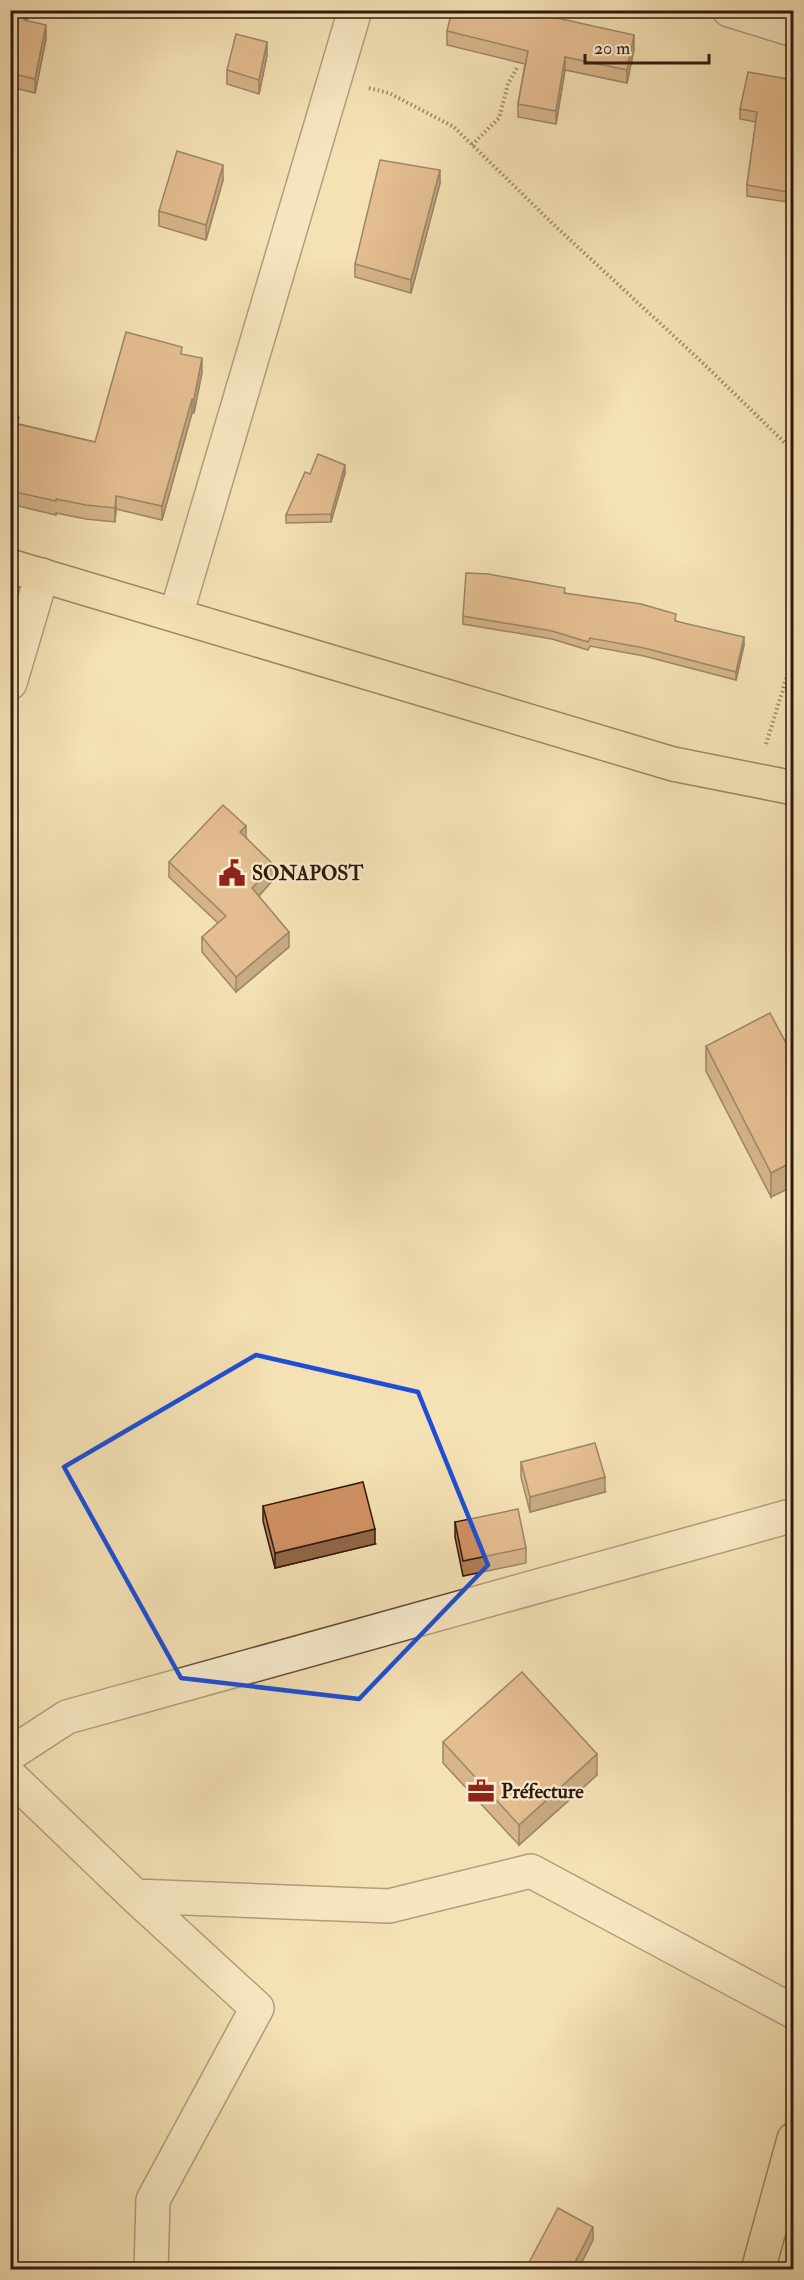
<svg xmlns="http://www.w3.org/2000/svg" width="804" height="2280" font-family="'IM FELL Double Pica',serif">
<rect width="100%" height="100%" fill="#f4e1b4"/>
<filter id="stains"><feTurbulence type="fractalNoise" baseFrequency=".00333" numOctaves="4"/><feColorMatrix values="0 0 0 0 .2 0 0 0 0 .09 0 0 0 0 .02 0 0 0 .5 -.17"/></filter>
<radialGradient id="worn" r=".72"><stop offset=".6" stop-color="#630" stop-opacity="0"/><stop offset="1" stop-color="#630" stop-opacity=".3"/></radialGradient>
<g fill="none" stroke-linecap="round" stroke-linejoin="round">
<defs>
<path id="minor" d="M 729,10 L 794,30
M 176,615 L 355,10
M 10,683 L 42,575
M 10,1754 L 67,1717 L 794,1515
M 10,1776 L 135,1896 L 257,2008 L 153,2200 L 151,2270
M 135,1896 L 389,1906 L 531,1871 L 794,2012"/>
<path id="major" d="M 758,2270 L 794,2139"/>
<path id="highway" d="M 10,566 L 673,764 L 794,788"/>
</defs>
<use href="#minor" stroke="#624a37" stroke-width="36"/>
<use href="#major" stroke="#31180d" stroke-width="36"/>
<use href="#highway" stroke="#31180d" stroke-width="36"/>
<path stroke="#31180d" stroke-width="4" stroke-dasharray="1.5 3" stroke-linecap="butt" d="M 369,88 L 389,93 L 454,127 L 554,225 L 704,364 L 787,445 L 794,456
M 472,145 L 499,118 L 508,84 L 518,66
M 766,744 L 794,654"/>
<use href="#minor" stroke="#f8ecce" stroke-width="33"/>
<use href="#major" stroke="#f4e1b4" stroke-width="33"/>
<use href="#highway" stroke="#f4e1b4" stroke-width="33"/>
</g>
<path fill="#b37d56" stroke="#31180d" stroke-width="1.5" d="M 10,10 L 29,10 L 27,21 L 46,39 L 35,93 L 10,87 Z
M 447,31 L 634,49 L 627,83 L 565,70 L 556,124 L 518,117 L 518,104 L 525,64 L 447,45 Z
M 267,55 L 259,94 L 227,84 L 227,70 Z
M 794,80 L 794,203 L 747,196 L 747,185 L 756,122 L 740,119 L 740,109 Z
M 223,180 L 206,240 L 159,226 L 159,211 Z
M 440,183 L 411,293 L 355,277 L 355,264 Z
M 182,355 L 202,372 L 194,413 L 192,413 L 162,520 L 116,509 L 115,522 L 86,519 L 56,513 L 56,515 L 10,504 L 10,415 L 19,424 L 95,442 Z
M 345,473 L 331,522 L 286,523 L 286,515 L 310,474 Z
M 565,593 L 676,621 L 744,645 L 736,680 L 644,656 L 590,646 L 588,650 L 552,639 L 463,624 L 463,616 Z
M 246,837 L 274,879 L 259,896 L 289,947 L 236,992 L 202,952 L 202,937 L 218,923 L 169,877 L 169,862 Z
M 706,1046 L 794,1058 L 771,1197 L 706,1071 Z
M 521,1462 L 605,1492 L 530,1512 L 521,1477 Z
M 263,1506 L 375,1544 L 275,1568 L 263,1521 Z
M 455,1522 L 526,1548 L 526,1563 L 463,1576 L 455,1537 Z
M 443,1742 L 597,1775 L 519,1845 L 443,1763 Z"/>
<path fill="#926646" stroke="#31180d" stroke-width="1.5" d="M 26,10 L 29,10 L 24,34 L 24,20 Z
M 46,25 L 46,39 L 35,93 L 35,79 Z
M 634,35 L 634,49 L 627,83 L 627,70 Z
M 267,42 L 267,55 L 259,94 L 259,80 Z
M 565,57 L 565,70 L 556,124 L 556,111 Z
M 223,165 L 223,180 L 206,240 L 206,225 Z
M 440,170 L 440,183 L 411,293 L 411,280 Z
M 12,186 L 12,200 L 10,205 L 10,191 Z
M 202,358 L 202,372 L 194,413 L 194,399 Z
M 192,399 L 192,413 L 162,520 L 162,506 Z
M 345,465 L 345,473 L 331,522 L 331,514 Z
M 116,496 L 116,509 L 115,522 L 115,508 Z
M 744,637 L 744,645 L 736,680 L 736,672 Z
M 246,826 L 246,841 L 240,832 Z
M 274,865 L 274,879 L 252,903 L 252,888 Z
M 289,932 L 289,947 L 236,992 L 236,977 Z
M 794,1161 L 794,1186 L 771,1197 L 771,1173 Z
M 605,1477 L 605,1492 L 530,1512 L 530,1497 Z
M 375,1529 L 375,1544 L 275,1568 L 275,1553 Z
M 597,1754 L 597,1775 L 519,1845 L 519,1825 Z
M 16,1949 L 16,1964 L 10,1968 L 10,1953 Z
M 593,2227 L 593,2240 L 578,2270 L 571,2270 Z"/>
<path fill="#d09164" stroke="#31180d" stroke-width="1.5" d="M 10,10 L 26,10 L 24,20 L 46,25 L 35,79 L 10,73 Z
M 452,10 L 521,10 L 634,35 L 627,70 L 565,57 L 556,111 L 518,104 L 528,51 L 447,31 Z
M 236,34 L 267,42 L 259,80 L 227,70 Z
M 748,72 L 794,80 L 794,193 L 747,185 L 757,112 L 740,109 Z
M 177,151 L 223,165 L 206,225 L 159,211 Z
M 380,160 L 440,170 L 411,280 L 355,264 Z
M 126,332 L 182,347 L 181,354 L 202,358 L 194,399 L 192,399 L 162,506 L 116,496 L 115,508 L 86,505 L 56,499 L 56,501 L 10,491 L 10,415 L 19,417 L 17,424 L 95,442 Z
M 318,454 L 345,465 L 331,514 L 286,515 L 305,472 L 310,474 Z
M 466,573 L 488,574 L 565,588 L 564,593 L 641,604 L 676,614 L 675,621 L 744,637 L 736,672 L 644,648 L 590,638 L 588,642 L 552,631 L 463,616 Z
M 223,805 L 246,826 L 240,832 L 274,865 L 252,888 L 289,932 L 236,977 L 202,937 L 226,916 L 169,862 Z
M 770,1013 L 794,1058 L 794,1161 L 771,1173 L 706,1046 Z
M 595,1443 L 605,1477 L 530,1497 L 521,1462 Z
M 363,1482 L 375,1529 L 275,1553 L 263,1506 Z
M 518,1509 L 526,1548 L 463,1561 L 455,1522 Z
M 522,1672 L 597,1754 L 519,1825 L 443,1742 Z
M 10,1941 L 16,1949 L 10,1953 Z
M 558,2208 L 593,2227 L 571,2270 L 525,2270 Z"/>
<path d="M0 0H804V2280H0ZM 256,1355 L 418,1392 L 488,1565 L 359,1699 L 181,1678 L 64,1467 Z" fill="#f4e1b4" fill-opacity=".55" fill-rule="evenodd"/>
<path fill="none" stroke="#1d4ed8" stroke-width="4.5" stroke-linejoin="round" d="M 256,1355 L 418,1392 L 488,1565 L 359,1699 L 181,1678 L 64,1467 Z"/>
<defs>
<symbol id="civic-bare" viewBox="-9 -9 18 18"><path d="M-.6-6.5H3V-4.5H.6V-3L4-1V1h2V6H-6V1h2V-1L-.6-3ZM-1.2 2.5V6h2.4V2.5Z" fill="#8f2418" stroke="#f8ecce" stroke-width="2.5" paint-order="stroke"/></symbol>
<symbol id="office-bare" viewBox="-9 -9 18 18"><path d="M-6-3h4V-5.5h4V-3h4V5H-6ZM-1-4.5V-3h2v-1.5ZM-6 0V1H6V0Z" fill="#8f2418" stroke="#f8ecce" stroke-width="2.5" paint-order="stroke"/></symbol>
</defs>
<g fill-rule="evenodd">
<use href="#civic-bare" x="213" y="854" width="38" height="38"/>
<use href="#office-bare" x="462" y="1772" width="38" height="38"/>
</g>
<g text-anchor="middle" stroke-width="4.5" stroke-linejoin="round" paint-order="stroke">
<g font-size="20" font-weight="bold" fill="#31180d" stroke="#f8ecce" text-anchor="start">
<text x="252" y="880">SONAPOST</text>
<text x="501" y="1798">Préfecture</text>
</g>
</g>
<rect width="804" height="2280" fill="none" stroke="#f4e1b4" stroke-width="36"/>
<rect x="12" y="12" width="780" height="2256" fill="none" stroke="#31180d" stroke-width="3"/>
<rect x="18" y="18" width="768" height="2244" fill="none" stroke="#31180d" stroke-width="1.5"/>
<path d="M585 54v9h124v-9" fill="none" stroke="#31180d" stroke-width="3"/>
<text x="594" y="54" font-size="18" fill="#31180d" stroke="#f8ecce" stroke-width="4.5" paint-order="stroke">20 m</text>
<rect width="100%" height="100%" filter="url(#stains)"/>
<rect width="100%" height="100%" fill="url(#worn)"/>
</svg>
